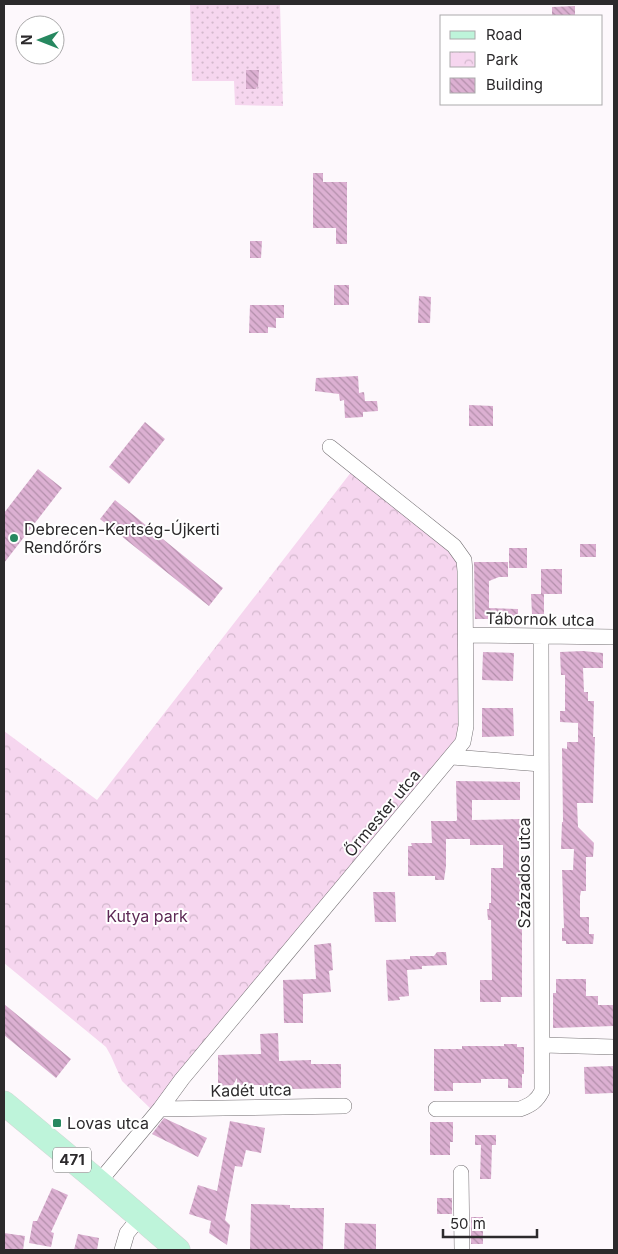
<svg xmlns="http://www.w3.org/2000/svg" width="618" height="1254" font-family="Inter,sans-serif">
<defs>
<pattern id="park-crowns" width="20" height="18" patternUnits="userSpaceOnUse" patternTransform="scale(1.25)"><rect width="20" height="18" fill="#f6d6ef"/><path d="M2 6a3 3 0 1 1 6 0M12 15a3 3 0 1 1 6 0" fill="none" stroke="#d3b8cd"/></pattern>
<pattern id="garden-dots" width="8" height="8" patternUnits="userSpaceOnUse" patternTransform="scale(1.25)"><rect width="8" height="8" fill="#f6d6ef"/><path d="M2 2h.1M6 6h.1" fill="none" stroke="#d3b8cd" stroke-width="1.8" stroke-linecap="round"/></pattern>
<pattern id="building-back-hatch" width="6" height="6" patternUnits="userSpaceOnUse" patternTransform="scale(1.25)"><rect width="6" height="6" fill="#dcb0d2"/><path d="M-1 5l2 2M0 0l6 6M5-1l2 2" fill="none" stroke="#b38fab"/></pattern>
</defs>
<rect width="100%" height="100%" fill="#fdf8fc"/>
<path fill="url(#park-crowns)" d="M 352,471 L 455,555 L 458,568 L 461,727 L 453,746 L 151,1109 L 122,1081 L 111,1056 L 106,1047 L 4,963 L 4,731 L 97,800 Z"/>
<path fill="url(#garden-dots)" d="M 107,4 L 280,4 L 283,106 L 235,105 L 234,81 L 192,81 L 190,5 L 107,5 Z"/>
<path fill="url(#building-back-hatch)" d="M 575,6 L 575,16 L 552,16 L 552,7 Z
M 246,70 L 259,70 L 258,87 L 256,87 L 256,89 L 246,89 Z
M 313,173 L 323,173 L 323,182 L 347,182 L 347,244 L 336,244 L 336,228 L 313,228 Z
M 250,241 L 262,241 L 261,258 L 250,258 Z
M 334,285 L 349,285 L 349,305 L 334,305 Z
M 419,296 L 431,297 L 430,323 L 418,323 Z
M 250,305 L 284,305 L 284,318 L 276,318 L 276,328 L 268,327 L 268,333 L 249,333 Z
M 358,376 L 359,393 L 364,392 L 365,401 L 377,401 L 378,411 L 363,412 L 363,417 L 345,418 L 344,400 L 340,401 L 339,394 L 315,391 L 316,378 Z
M 469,405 L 493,406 L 493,426 L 469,426 Z
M 145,422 L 165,439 L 129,484 L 109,467 Z
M 38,469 L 62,488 L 4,563 L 4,513 Z
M 115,500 L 223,588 L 209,606 L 100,519 Z
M 580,544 L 596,544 L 596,557 L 580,557 Z
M 509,548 L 527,548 L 527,568 L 509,568 Z
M 474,562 L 508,562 L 508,577 L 499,577 L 489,581 L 489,608 L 518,609 L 518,625 L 505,625 L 505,619 L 475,619 Z
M 541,569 L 562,569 L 562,594 L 544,594 L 544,614 L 532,614 L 531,594 L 541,594 Z
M 583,651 L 603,653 L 603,668 L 583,668 L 584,692 L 588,692 L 588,701 L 594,701 L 593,737 L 595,737 L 593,803 L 577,803 L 578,827 L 594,843 L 593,857 L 586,857 L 586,891 L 581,891 L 580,896 L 580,917 L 589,917 L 589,934 L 594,934 L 593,944 L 566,944 L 566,941 L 562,941 L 562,928 L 564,928 L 562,870 L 573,870 L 574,849 L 561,849 L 562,822 L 563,822 L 562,748 L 567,749 L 567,742 L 578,742 L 578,723 L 560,722 L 560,711 L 565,711 L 565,675 L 561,675 L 560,652 Z
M 483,652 L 514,653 L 513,681 L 482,680 Z
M 482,708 L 513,708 L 514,736 L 482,737 Z
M 456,781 L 520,782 L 520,800 L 472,800 L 472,820 L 521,819 L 521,833 L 519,833 L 519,870 L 522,870 L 522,997 L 501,997 L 501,1002 L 480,1002 L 480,980 L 492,980 L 491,920 L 488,920 L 487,909 L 489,909 L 489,903 L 491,903 L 491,868 L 503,868 L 503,845 L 470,845 L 470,839 L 446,839 L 446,866 L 444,880 L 435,880 L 435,876 L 408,876 L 408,846 L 412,846 L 411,843 L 432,843 L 431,821 L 456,821 L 457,820 Z
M 373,892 L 395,892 L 396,922 L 375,922 Z
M 331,943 L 333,970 L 329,971 L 331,992 L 303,994 L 303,1023 L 284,1023 L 283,980 L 316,979 L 314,945 Z
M 437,952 L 446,952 L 447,965 L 422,966 L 422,969 L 407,970 L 409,996 L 399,997 L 400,1000 L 388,1001 L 386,960 L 410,959 L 410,956 L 434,956 Z
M 556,979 L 586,979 L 586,996 L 598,996 L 598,1005 L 614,1005 L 614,1026 L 553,1028 L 553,993 L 556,993 Z
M 4,1004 L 71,1059 L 56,1078 L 4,1035 Z
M 278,1033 L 279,1061 L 311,1060 L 311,1064 L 341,1064 L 341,1088 L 291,1089 L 291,1086 L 262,1087 L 262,1085 L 237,1085 L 237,1078 L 233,1085 L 218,1086 L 218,1055 L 261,1054 L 260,1034 Z
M 504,1044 L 517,1044 L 517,1047 L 524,1047 L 524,1074 L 522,1074 L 522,1088 L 508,1088 L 508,1079 L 481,1079 L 481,1083 L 453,1083 L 453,1091 L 434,1091 L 434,1049 L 462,1049 L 462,1046 L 504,1046 Z
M 614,1066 L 614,1091 L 613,1091 L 613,1093 L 585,1094 L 584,1067 Z
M 164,1118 L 207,1138 L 198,1157 L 152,1134 Z
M 230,1121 L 265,1128 L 261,1153 L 246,1150 L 242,1167 L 235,1166 L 225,1220 L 230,1225 L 227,1245 L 209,1233 L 211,1221 L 189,1214 L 198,1185 L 217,1191 Z
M 430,1122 L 453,1122 L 453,1142 L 450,1142 L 450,1155 L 430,1155 Z
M 475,1135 L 496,1135 L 496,1145 L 492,1145 L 491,1179 L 480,1179 L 481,1145 L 475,1145 Z
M 52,1188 L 68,1195 L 51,1232 L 54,1233 L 51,1247 L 29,1243 L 33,1221 L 37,1221 Z
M 437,1198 L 452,1198 L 452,1214 L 437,1214 Z
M 251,1204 L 290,1205 L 290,1208 L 324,1208 L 323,1250 L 250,1250 Z
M 471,1217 L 483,1217 L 483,1244 L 471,1244 Z
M 345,1223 L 376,1224 L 376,1250 L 344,1250 Z
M 4,1233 L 25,1236 L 23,1250 L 4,1250 Z
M 78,1234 L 99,1238 L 97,1250 L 74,1250 Z"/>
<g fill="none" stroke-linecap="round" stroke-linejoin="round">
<defs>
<path id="minor" d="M 466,635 L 614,637
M 452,757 L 541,764
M 543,1045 L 614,1047
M 160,1109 L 344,1106
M 436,1109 L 520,1109 C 531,1105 537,1101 542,1091 L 541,637
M 461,1173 L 462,1250
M 99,1182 L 160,1109 L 182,1079 L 463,742 L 466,726 L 465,571 L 464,560 L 454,546 L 330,447
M 122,1250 L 127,1233 L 140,1217"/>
<path id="primary" d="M 4,1103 L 99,1182 L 178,1250"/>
</defs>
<use href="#minor" stroke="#747073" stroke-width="16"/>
<use href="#primary" stroke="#d5d4d5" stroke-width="25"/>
<use href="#minor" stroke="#fff" stroke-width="15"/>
<use href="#primary" stroke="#bef4da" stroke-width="24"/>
</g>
<g fill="#278860" stroke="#fff" stroke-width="2">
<circle cx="14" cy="538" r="5"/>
<rect x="52" y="1118" width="10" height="10" rx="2.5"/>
</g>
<g text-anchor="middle" stroke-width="4" stroke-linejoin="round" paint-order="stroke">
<rect fill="#fff" stroke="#6b6a6b" stroke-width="1" x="53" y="1147.5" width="38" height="25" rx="4"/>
<g font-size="15" font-weight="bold" fill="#2c2a2c">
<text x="72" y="1165">471</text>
</g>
<g font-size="16" fill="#2c2a2c" stroke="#fff" text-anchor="start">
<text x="24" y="535">Debrecen-Kertség-Újkerti<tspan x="24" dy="18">Rendőrőrs</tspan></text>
<text x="67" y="1129">Lovas utca</text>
</g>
<g font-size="16" fill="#2c2a2c" stroke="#fff">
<text transform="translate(540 619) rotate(1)" y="6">Tábornok utca</text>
<text transform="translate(382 813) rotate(-50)" y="6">Őrmester utca</text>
<text transform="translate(524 873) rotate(-90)" y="6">Százados utca</text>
<text transform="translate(251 1090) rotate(-1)" y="6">Kadét utca</text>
</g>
<g font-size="16" fill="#5e2956" stroke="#fff">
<text x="147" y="922">Kutya park</text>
</g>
</g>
<rect width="618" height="1254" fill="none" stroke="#2c2a2c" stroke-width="10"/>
<rect x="440" y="15" width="162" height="90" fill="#ffffff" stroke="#abaaab"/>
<rect x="450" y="31" width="25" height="8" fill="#bef4da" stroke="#abaaab"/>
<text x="486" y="40" font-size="15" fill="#2c2a2c">Road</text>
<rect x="450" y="52" width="25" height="15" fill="url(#park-crowns)" stroke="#abaaab"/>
<text x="486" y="65" font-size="15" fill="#2c2a2c">Park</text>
<rect x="450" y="78" width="25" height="15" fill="url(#building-back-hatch)" stroke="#abaaab"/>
<text x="486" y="90" font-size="15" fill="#2c2a2c">Building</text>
<g transform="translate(40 40) rotate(270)"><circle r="24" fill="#ffffff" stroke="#abaaab"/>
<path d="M0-4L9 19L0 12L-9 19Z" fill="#278860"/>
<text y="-8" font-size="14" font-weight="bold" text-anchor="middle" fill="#2c2a2c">N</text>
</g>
<path d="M443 1229v8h94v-8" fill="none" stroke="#2c2a2c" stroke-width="2.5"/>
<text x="450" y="1229" font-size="15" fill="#2c2a2c" stroke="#ffffff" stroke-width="4" paint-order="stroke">50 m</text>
</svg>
